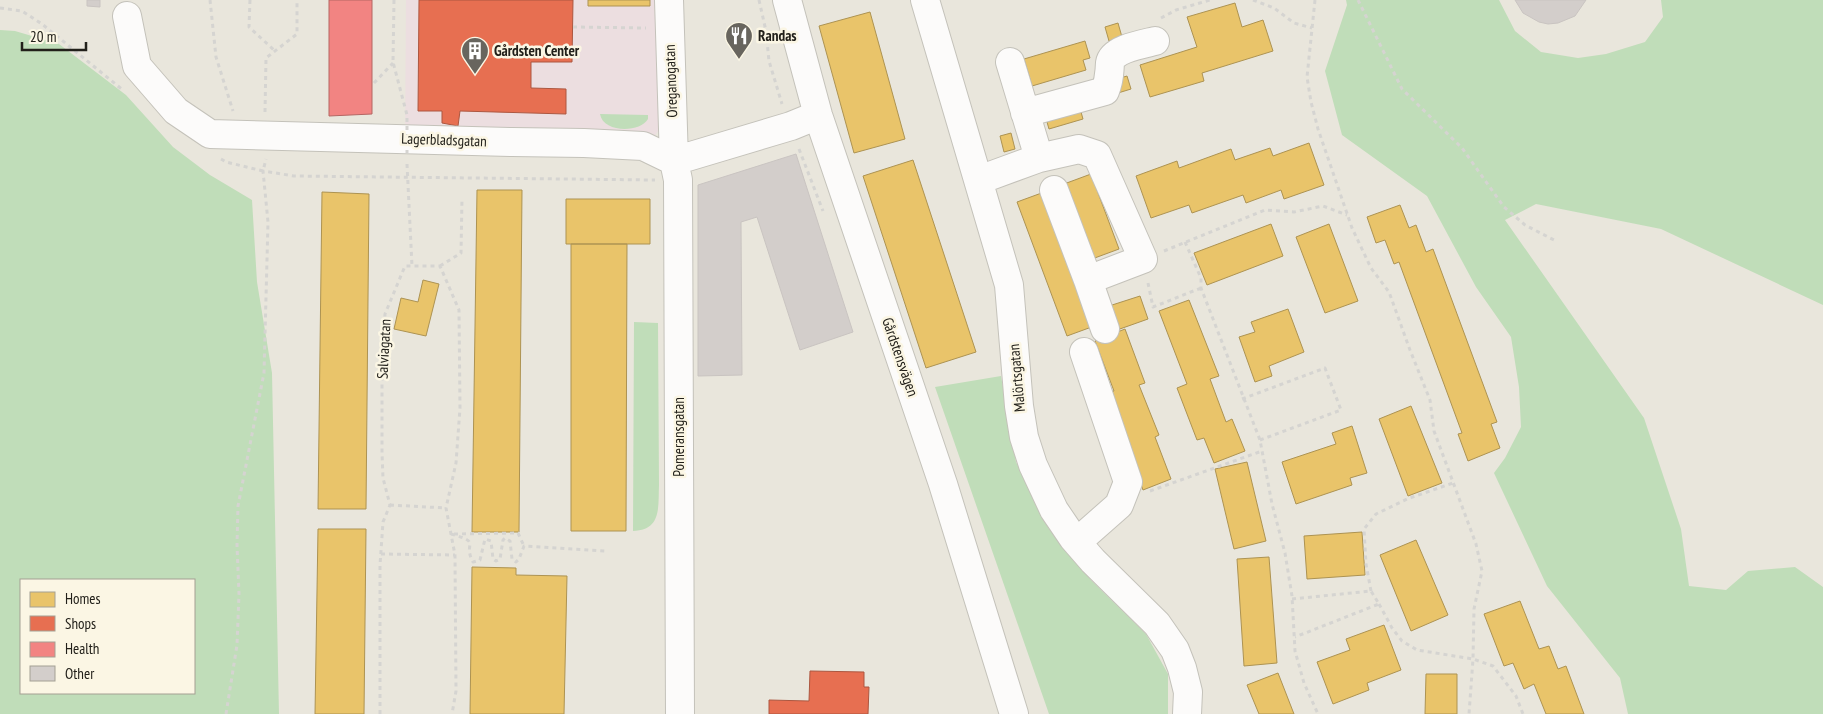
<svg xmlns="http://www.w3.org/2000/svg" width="1823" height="714" font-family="'PT Sans Narrow',sans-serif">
<rect width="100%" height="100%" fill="#e9e6dc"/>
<path fill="#ecdee0" d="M 406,0 L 657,0 L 659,130 L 649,143 L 405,144 Z"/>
<path fill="#c0ddb9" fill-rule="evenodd" d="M 1346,0 L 1499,0 L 1515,31 L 1541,52 L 1578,58 L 1606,54 L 1645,42 L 1663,17 L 1661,0 L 1823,0 L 1823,305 L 1661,229 L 1536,204 L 1505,220 L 1644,418 L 1681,529 L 1689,586 L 1726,590 L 1748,571 L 1795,567 L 1823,587 L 1823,714 L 1628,714 L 1620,678 L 1547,586 L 1494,473 L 1505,458 L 1521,427 L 1519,387 L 1511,337 L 1476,287 L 1427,196 L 1342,135 L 1325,71 L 1347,5 Z
M 0,30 L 15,31 L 59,44 L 126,95 L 173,147 L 210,175 L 252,200 L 257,282 L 272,373 L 279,714 L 0,714 ZM 21,580 L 194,580 L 194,693 L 21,693 Z
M 600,114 L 648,115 L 648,119 C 640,133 603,133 600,114 Z
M 634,322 L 658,323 L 659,485 C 658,507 662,530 633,531 Z
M 1001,376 L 1016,462 L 1049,529 L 1091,580 L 1146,634 L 1168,674 L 1168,714 L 1049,714 L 935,387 Z"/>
<path fill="#e9c46a" stroke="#ad9352" d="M 588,0 L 650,0 L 650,6 L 588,6 Z
M 1235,3 L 1242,27 L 1263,20 L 1273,51 L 1202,73 L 1204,81 L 1150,97 L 1140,65 L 1197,47 L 1187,17 Z
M 870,12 L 905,139 L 854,153 L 819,26 Z
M 1118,23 L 1122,37 L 1109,41 L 1105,27 Z
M 1085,41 L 1090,58 L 1083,60 L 1086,70 L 1032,86 L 1024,59 Z
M 1127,76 L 1131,89 L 1118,93 L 1114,80 Z
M 1079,105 L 1083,119 L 1049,129 L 1045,115 Z
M 1011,133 L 1015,149 L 1004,152 L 1000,136 Z
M 1309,143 L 1324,185 L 1284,199 L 1281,190 L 1246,203 L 1243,195 L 1192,213 L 1189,205 L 1151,218 L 1136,176 L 1177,161 L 1179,168 L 1231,149 L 1235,160 L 1270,148 L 1273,156 Z
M 913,160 L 976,352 L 926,368 L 863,176 Z
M 1091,174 L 1119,249 L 1092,259 L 1064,184 Z
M 477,190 L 522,190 L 519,532 L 472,532 Z
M 1047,191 L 1097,325 L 1067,336 L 1017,202 Z
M 322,192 L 369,194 L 366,509 L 318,509 Z
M 566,199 L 650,199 L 650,244 L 566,244 Z
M 1400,205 L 1409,228 L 1416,225 L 1426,252 L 1433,249 L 1497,422 L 1491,424 L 1500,448 L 1468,461 L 1458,434 L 1462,433 L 1399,262 L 1394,264 L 1385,240 L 1376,243 L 1367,217 Z
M 1271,224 L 1283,256 L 1207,285 L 1194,253 Z
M 1329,224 L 1358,301 L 1325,313 L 1296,237 Z
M 571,244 L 627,244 L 626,531 L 571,531 Z
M 423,280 L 439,284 L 426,336 L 394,329 L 401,298 L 418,302 Z
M 1140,296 L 1148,319 L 1117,330 L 1109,306 Z
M 1189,300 L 1219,376 L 1210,379 L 1226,422 L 1232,419 L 1245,451 L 1214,463 L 1204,438 L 1197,440 L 1177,388 L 1187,384 L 1159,311 Z
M 1288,309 L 1304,352 L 1269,366 L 1272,376 L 1255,382 L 1239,337 L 1255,332 L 1251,322 Z
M 1125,329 L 1145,383 L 1139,385 L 1159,435 L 1155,437 L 1171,479 L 1143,490 L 1107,394 L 1114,391 L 1095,341 Z
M 1411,406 L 1442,483 L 1408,496 L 1379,419 Z
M 1352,426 L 1367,473 L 1350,478 L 1352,485 L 1296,504 L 1282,462 L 1336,444 L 1332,433 Z
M 1247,462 L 1266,541 L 1234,549 L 1215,469 Z
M 318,529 L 366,529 L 364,714 L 315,714 Z
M 1362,532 L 1365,575 L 1307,579 L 1304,536 Z
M 1416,540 L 1448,615 L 1411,631 L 1380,555 Z
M 1269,557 L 1277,663 L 1244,666 L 1237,559 Z
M 472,567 L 516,568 L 516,575 L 567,576 L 564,714 L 470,714 Z
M 1520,601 L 1539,649 L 1549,646 L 1558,669 L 1566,666 L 1584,714 L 1546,714 L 1534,684 L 1524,689 L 1513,663 L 1504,666 L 1484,614 Z
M 1384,625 L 1401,670 L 1367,683 L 1369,690 L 1333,704 L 1317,662 L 1350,650 L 1346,639 Z
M 1278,673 L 1294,714 L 1259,714 L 1247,685 Z
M 1426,674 L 1457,674 L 1457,714 L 1425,714 Z"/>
<path fill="#e76f51" stroke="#ac5740" d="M 419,0 L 573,0 L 572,62 L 531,62 L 531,88 L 566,89 L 566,114 L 460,111 L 458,126 L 442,123 L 442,111 L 418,111 Z
M 810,671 L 864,672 L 864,687 L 869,687 L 868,714 L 769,714 L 769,700 L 809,701 Z"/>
<path fill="#f28482" stroke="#b46663" d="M 329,0 L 372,0 L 372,114 L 329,116 Z"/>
<path fill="#d3cecb" stroke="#c9c4c1" d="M 87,0 L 100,0 L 100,7 L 87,6 Z
M 1515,0 L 1586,0 L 1575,16 L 1558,23 L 1548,24 L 1539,22 L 1523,13 Z
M 796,154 L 853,332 L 800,350 L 757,217 L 741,222 L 742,375 L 698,376 L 698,185 Z"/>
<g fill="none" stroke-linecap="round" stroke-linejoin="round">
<defs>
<path id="minor" d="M 669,0 L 674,161 L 678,180 L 680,714
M 787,0 L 818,115 L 943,484 L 1014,714
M 925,0 L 1009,285 L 1019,406 L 1024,437 L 1033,465 L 1054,510 L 1073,538 L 1093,561 L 1157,624 L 1175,650 L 1182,668 L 1188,692 L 1187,714
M 127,16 L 137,66 L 176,111 L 210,134 L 512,142 L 584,143 L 643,146 L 674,161 L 791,126 L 818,115
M 1010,62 L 1039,158
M 1025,113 L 1105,91 C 1110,78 1109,75 1110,63 C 1112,49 1143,44 1155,41
M 979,180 L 1039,158 L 1079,149 L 1097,155 L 1143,259 L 1088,280 L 1054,190
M 1088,280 L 1105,329
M 1077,542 L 1119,505 L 1128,482 L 1084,352"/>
</defs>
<use href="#minor" stroke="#c4c2ba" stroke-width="30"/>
<path stroke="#d5d4d1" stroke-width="3" stroke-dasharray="4 4" stroke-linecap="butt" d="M 210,0 L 216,57 L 233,111
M 250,0 L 249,27 L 275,51
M 394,0 L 393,62 L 407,115
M 759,0 L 766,31 L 769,61 L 782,104
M 1253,0 L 1274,8 L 1294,23 L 1312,28
M 1315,0 L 1307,77 L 1311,102 L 1318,129 L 1352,228 L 1371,268 L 1389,292 L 1410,350 L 1430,400 L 1434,431 L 1476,544 L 1482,571 L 1474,609 L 1473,659 L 1469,714
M 1358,0 L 1402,89 L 1462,148 L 1504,207 L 1525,225 L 1554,240
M 0,8 L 22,11 L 42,24 L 124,91
M 1161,18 L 1176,10 L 1210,0
M 573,27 L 646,28
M 374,83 L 393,63
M 265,112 L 266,58 L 297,34 L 297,0
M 799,149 L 823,211
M 221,159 L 226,162 L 263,171 L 266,159
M 407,164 L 412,266
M 1185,242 L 1201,278 L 1201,288 L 1260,440 L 1272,504 L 1285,553 L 1292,596 L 1295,651 L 1304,683 L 1318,714
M 1164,251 L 1265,210 L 1294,212 L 1323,206 L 1347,215
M 440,266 L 461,253 L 462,198
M 1148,283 L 1153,307 L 1201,288
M 1242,399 L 1325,368 L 1341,410 L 1260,440
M 1150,491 L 1262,451
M 390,505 L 446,508
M 451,534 C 483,543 462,542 473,562 L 480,560 L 485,539 L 491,541 L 493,559 L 496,561 L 500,559 L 503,540 L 505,538 L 510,541 L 512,559 L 516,562 L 519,559 L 524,546 L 606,551
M 454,534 L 518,533 L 524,546
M 381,554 L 455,555
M 1371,591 L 1366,564 L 1364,529 L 1376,514 L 1407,499 L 1453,483
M 1292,599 L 1371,591 L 1379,604 L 1295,637
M 1379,604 L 1392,628 L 1402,641 L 1417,650 L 1473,659 L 1493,666 L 1516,696 L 1523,714
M 226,714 L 237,645 L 239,594 L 237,545 L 238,506 L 264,373 L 268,222 L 263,171 L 294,176 L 655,180
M 380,714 L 380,565 L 383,522 L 390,505 L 383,478 L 382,453 L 382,356 L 385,314 L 405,266 L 440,266 L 459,310 L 460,408 L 456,463 L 446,508 L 455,555 L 456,691 L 452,714"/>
<use href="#minor" stroke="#fcfbfa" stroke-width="28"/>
<path stroke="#d5d4d1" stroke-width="3" stroke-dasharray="4 4" stroke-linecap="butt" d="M 407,118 L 407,153"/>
</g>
<defs>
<symbol id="restaurant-pin" viewBox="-11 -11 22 30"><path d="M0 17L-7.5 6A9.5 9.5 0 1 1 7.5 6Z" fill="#68655e" stroke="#fbf6e4"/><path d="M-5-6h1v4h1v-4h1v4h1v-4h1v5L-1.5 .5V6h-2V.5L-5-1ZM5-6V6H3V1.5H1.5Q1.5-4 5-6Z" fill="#fff"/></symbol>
<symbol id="building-pin" viewBox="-11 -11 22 30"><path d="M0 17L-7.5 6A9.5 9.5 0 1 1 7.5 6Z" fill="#68655e" stroke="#fbf6e4"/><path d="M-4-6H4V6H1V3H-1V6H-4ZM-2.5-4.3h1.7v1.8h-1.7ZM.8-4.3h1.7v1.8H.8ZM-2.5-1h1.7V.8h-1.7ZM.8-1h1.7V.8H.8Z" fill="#fff"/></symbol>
</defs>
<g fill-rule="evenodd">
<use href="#restaurant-pin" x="723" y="20" width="32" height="43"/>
<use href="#building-pin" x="459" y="35" width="32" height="43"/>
</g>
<g text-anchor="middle" stroke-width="5" stroke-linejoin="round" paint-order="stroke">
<g font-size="15" font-weight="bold" fill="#22201a" stroke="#fbf6e4" text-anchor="start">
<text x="758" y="41">Randas</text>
<text x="494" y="56">Gårdsten Center</text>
</g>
<g font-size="15" fill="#22201a" stroke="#fbf6e4">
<text transform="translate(671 81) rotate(-92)" y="5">Oreganogatan</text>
<text transform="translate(444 140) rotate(2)" y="5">Lagerbladsgatan</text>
<text transform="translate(384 349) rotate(-87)" y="5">Salviagatan</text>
<text transform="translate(900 357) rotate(71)" y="5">Gårdstensvägen</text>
<text transform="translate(1017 378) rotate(-95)" y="5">Malörtsgatan</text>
<text transform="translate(679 437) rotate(-90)" y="5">Pomeransgatan</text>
</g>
</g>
<rect x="20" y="579" width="175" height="115" fill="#fbf6e4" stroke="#a4a093"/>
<rect x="30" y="592" width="25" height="15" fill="#e9c46a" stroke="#a4a093"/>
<text x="65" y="604" font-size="15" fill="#22201a">Homes</text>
<rect x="30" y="616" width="25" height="15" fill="#e76f51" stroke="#a4a093"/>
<text x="65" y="629" font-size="15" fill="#22201a">Shops</text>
<rect x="30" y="642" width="25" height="15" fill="#f28482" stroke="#a4a093"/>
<text x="65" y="654" font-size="15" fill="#22201a">Health</text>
<rect x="30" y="666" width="25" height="15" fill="#d3cecb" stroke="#a4a093"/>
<text x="65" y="679" font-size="15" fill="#22201a">Other</text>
<path d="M22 42v8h64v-8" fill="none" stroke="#22201a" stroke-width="2.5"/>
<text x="30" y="42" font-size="15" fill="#22201a" stroke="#fbf6e4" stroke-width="4" paint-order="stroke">20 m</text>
</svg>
